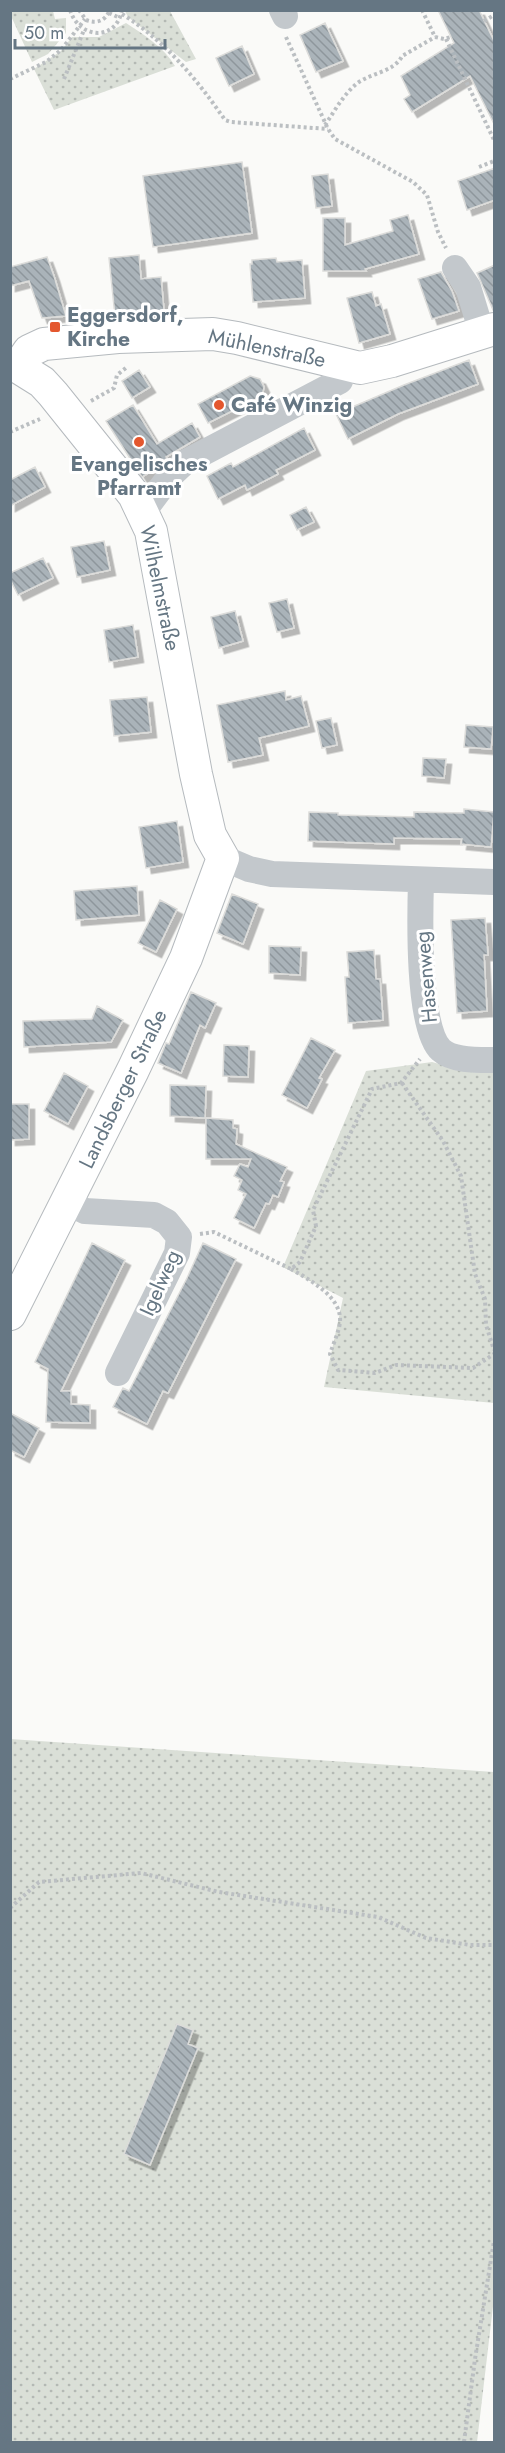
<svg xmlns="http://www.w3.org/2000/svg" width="505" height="2453" font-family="Jost,sans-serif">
<defs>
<pattern id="green-dots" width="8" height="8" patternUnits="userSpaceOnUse" patternTransform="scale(1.5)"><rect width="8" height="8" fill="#dadfd7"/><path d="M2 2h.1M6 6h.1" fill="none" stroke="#b4b9b4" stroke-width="1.8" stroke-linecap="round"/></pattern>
<pattern id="building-back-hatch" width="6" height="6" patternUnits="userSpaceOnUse" patternTransform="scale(1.5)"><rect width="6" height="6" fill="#aab3b9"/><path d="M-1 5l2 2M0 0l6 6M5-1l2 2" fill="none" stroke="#8e969c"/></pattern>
<filter id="shadow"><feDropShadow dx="5.5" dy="5.5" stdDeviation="0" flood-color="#0004"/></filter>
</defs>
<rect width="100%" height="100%" fill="#fafaf8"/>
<path fill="url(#green-dots)" d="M 10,11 L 53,11 L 55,19 L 66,18 L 66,33 L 48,54 L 32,62 L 11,16 Z
M 125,11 L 170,11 L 196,59 L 186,62 L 128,17 Z
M 126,23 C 144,35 164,47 175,66 L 54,110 L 34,69 L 61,51 L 72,37 L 99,37 Z
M 432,1062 L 469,1072 L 494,1073 L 494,1403 L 324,1387 L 343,1298 L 283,1267 L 366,1071 Z
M 10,1739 L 494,1772 L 494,2298 L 477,2442 L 11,2442 Z"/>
<path fill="url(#building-back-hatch)" stroke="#dcdcda" stroke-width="1.5" filter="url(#shadow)" d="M 438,10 L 479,10 L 495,43 L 495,126 L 470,76 L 412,112 L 404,99 L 410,95 L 401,76 L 454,43 Z
M 325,23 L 343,61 L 316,72 L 300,35 Z
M 242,46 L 254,74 L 229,86 L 216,58 Z
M 242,162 L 252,233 L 153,247 L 143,176 Z
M 495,168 L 495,200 L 467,210 L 458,181 Z
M 328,174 L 332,206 L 316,208 L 312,176 Z
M 408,215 L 419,254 L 365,269 L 366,271 L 323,271 L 323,218 L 345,218 L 345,245 L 393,231 L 390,220 Z
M 139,255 L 141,279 L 161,277 L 164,311 L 115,316 L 109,258 Z
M 47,257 L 54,276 L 66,316 L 42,318 L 29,281 L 10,286 L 10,267 Z
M 276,258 L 277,262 L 302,260 L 305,298 L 253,302 L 250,264 L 252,264 L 252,260 Z
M 495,265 L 495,312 L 494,312 L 477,273 Z
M 441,272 L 452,291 L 459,311 L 432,319 L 418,279 Z
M 372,292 L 376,306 L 381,304 L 390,334 L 359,343 L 347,298 Z
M 469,360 L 478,384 L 398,414 L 348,439 L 336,414 L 404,385 Z
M 139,370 L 150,387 L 132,398 L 122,381 Z
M 250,376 L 260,379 L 264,387 L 262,396 L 208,423 L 198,404 Z
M 133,405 L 157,444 L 192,423 L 200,437 L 166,457 L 167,458 L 158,467 L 142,477 L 106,421 Z
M 304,428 L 315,450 L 276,470 L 278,474 L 247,490 L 245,485 L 218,499 L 207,476 L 231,463 L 233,467 Z
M 35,467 L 45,487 L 10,506 L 10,480 Z
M 306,507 L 314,522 L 297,530 L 290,515 Z
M 104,541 L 110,570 L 77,577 L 71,547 Z
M 43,558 L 53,578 L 18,595 L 10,579 L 10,573 Z
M 287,599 L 294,628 L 277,632 L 269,603 Z
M 235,611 L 243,641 L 219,648 L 211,617 Z
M 133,625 L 138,657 L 109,662 L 104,630 Z
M 285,691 L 286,700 L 301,696 L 309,726 L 259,738 L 263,755 L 228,762 L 217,705 Z
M 147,697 L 151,732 L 114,736 L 110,700 Z
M 331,718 L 337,745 L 322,748 L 316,721 Z
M 466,725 L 493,727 L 491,749 L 464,747 Z
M 423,758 L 446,759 L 444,778 L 422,776 Z
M 464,809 L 494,812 L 491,847 L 461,844 L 462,839 L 394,838 L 394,844 L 308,841 L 309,812 L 338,813 L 338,815 L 414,817 L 414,812 L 464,813 Z
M 177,821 L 183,862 L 146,868 L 139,827 Z
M 137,886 L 139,915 L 76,920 L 74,891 Z
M 232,894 L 258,904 L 243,944 L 217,933 Z
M 160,900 L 177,909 L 156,952 L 138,943 Z
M 485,918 L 488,955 L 484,955 L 487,1011 L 457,1013 L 451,920 Z
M 269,946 L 301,947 L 300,975 L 269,973 Z
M 374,950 L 376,979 L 380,979 L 383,1020 L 348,1023 L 345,977 L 349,977 L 347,952 Z
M 191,992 L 216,1003 L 205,1028 L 200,1025 L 181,1073 L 158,1063 L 166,1043 L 169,1044 Z
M 97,1006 L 123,1020 L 111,1042 L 24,1047 L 23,1021 L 92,1019 Z
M 311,1038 L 335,1050 L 319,1078 L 322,1079 L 307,1108 L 282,1095 Z
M 224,1045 L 249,1046 L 248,1077 L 223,1076 Z
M 64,1073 L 88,1086 L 68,1124 L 44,1111 Z
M 170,1085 L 206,1086 L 205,1118 L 170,1116 Z
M 10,1104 L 29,1104 L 29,1139 L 10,1140 Z
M 206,1118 L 233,1120 L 233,1128 L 237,1129 L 236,1144 L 287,1167 L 280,1181 L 284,1182 L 278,1197 L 273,1195 L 269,1204 L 266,1203 L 254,1228 L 234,1218 L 246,1194 L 238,1190 L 242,1180 L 234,1176 L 240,1164 L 248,1167 L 251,1159 L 206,1159 Z
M 92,1243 L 125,1260 L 61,1391 L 71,1391 L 71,1404 L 90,1405 L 90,1423 L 46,1422 L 48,1369 L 35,1362 Z
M 203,1243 L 236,1259 L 168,1393 L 163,1391 L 147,1424 L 113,1407 L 123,1388 L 129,1391 L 187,1278 Z
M 10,1413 L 39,1428 L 24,1457 L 10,1450 Z
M 177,2024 L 193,2030 L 188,2044 L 198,2048 L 150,2165 L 124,2154 Z"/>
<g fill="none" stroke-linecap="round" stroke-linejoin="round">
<defs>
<path id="major" d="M 10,1314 L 133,1070 L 186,958 L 223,858 L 210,835 L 196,774 L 151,531 L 134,495 L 53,394 L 42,382 L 18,367 L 29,351 L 44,344 L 118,337 L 213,334 L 237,338 L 360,368 L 392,361 L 494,329"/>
</defs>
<use href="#major" stroke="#b5babe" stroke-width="34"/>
<path stroke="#bbbfc2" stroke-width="4" stroke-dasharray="3 3" stroke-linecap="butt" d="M 70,10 C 79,39 116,42 122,10
M 79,10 L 86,20 C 97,24 105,21 110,10
M 422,10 L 435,37 L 444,39 L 451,37
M 109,13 L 120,18
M 122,14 C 165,41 196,78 225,120 L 231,122 L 328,129
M 484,21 L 494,15
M 286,37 L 328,129 L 335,139 L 413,182 L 427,195 L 438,232 L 446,248
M 446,39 L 494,140
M 10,79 L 46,62 L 61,50 L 85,19
M 64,79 L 84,30
M 325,125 C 334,112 342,97 354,86 C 367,73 394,73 402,56 L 435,37
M 479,167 L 494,161
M 91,401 L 114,388 L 117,375 L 127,367
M 10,432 L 40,419
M 402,1083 L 443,1141 L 461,1176 L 475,1274 L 485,1299 L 486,1325 L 494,1350
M 200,1234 L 214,1232 L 291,1269 L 300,1262 L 316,1226 L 313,1210 L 372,1089 L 401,1083 L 420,1059
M 291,1269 C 309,1280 342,1296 340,1322 C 339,1332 333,1344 330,1354 L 338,1370 L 375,1373 L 396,1365 L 473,1368 L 494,1354
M 10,1908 L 39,1882 L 141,1873 L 219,1892 L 378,1917 L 426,1938 L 470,1945 L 494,1945
M 464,2442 L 475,2359 L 494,2241"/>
<path stroke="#c3c8cc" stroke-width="26" d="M 282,10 L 285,16
M 455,268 L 468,287 L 482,333
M 143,512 L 170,476 L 184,463 L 340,381 L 345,366
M 223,858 L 249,869 L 272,874 L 494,882
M 421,880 C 420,914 417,1029 441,1050 C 453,1061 479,1060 494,1060
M 67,1202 L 85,1211 L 154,1215 L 167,1222 L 179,1237 L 177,1253 L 118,1373"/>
<use href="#major" stroke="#fff" stroke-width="32"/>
</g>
<g fill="#e4572e" stroke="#fff" stroke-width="2">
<rect x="49" y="321" width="12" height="12" rx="3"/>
<circle cx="219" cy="405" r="6"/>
<circle cx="139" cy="442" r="6"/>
</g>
<g text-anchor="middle" stroke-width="6" stroke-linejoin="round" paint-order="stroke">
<g font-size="21" font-weight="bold" fill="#657683" stroke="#fff" text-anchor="start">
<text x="67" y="322">Eggersdorf,<tspan x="67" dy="24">Kirche</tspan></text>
<text x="231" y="412">Café Winzig</text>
<text x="139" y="471" text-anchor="middle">Evangelisches<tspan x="139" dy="24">Pfarramt</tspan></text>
</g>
<g font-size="21" fill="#657683" stroke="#fff">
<text transform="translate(267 348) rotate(12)" y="7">Mühlenstraße</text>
<text transform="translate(160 588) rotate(78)" y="7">Wilhelmstraße</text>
<text transform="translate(426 977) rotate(-95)" y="7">Hasenweg</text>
<text transform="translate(123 1089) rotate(-64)" y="7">Landsberger Straße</text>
<text transform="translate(160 1283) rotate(-66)" y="7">Igelweg</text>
</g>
</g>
<rect width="505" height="2453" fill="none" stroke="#657683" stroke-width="24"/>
<path d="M15 39v9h150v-9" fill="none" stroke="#657683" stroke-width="3"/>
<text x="24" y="39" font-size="18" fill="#657683" stroke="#ffffff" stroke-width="4.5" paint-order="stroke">50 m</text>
</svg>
